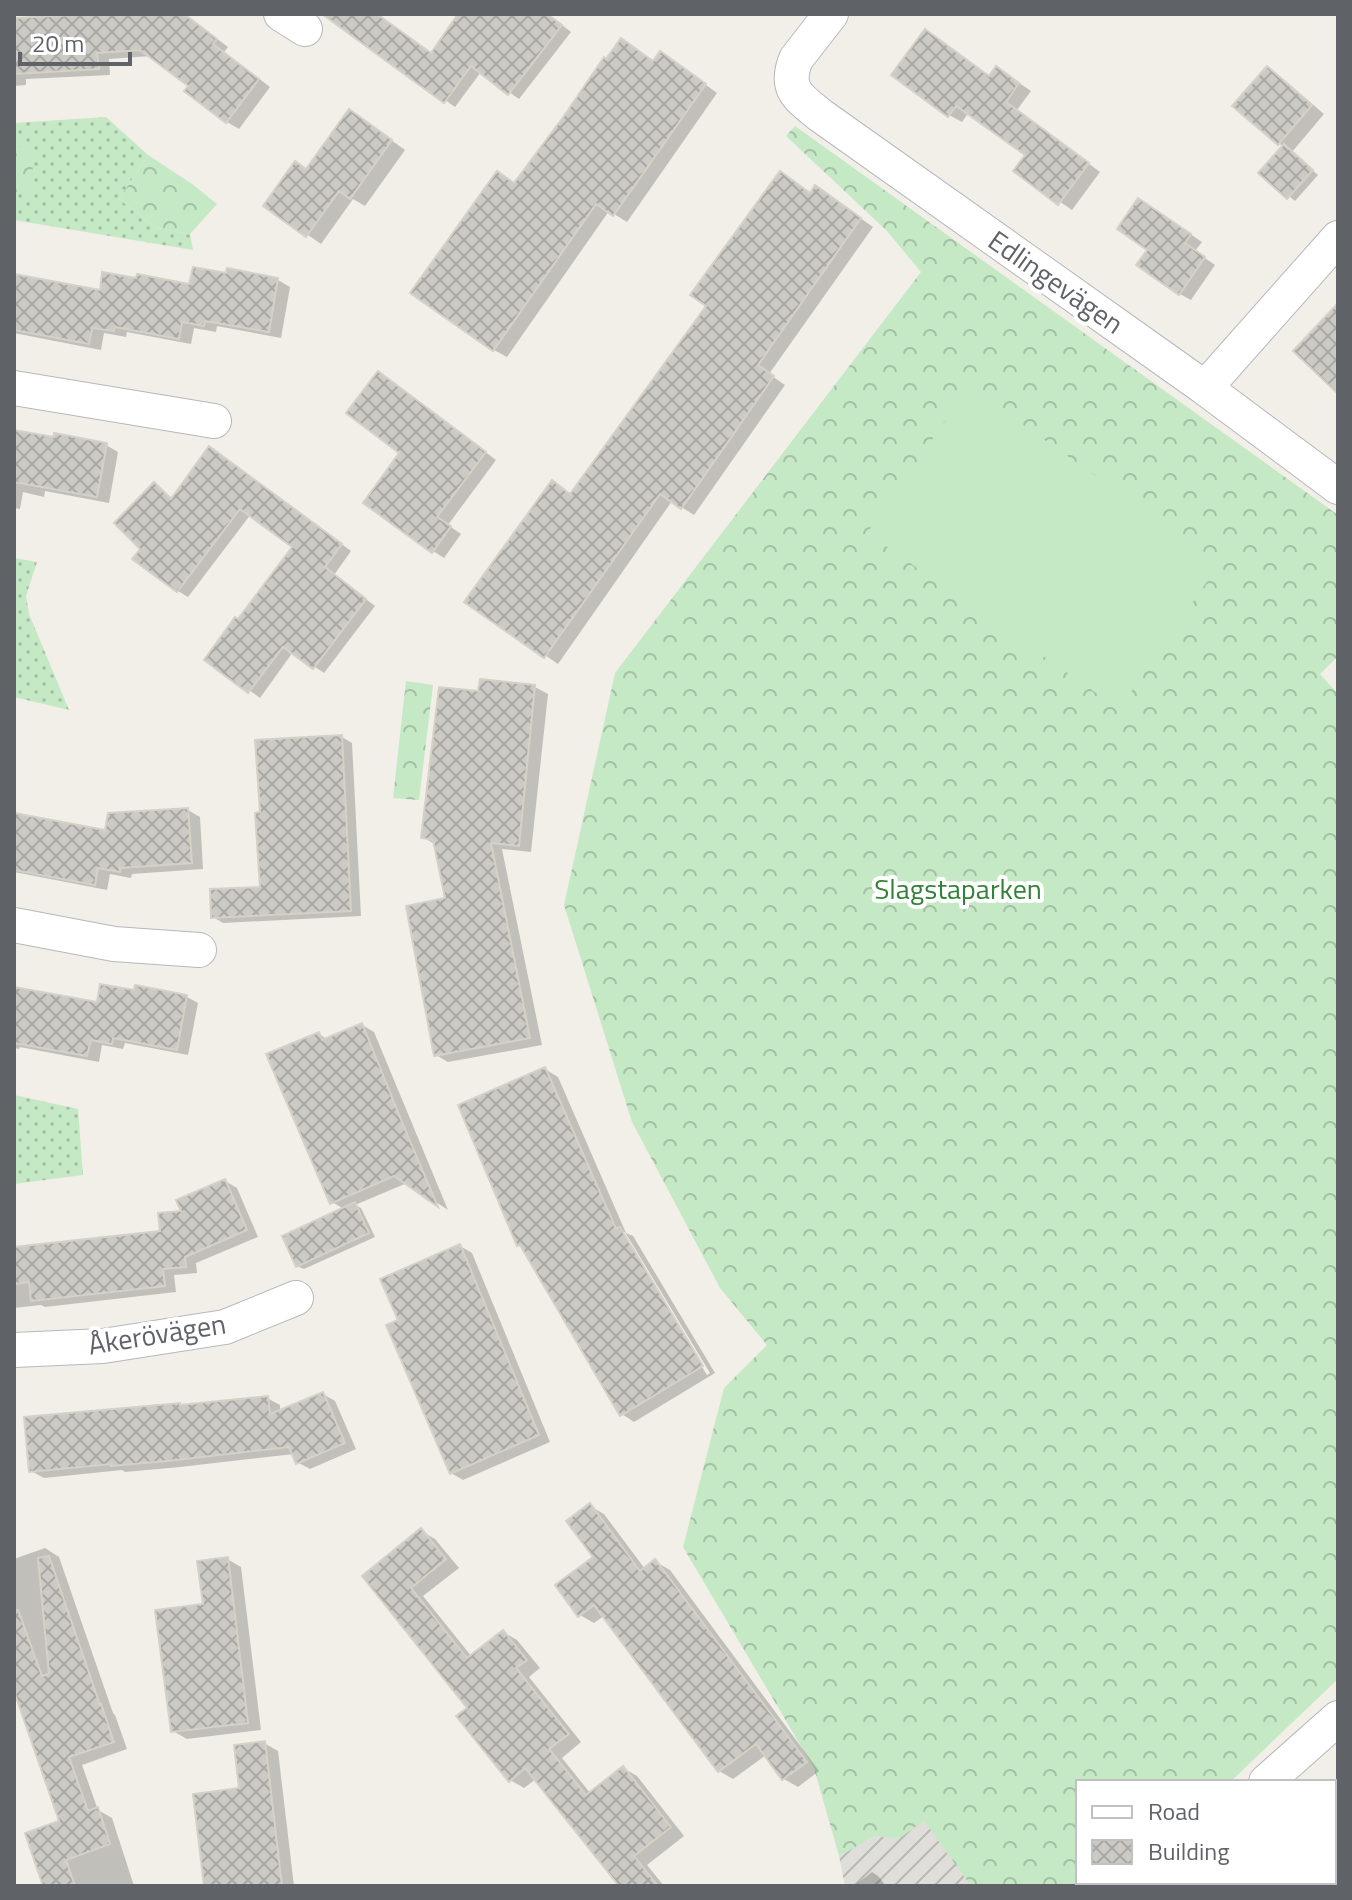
<svg xmlns="http://www.w3.org/2000/svg" width="1352" height="1900" font-family="'Titillium Web',sans-serif">
<defs>
<pattern id="industrial-furrows" width="10" height="10" patternUnits="userSpaceOnUse" patternTransform="scale(2)"><rect width="10" height="10" fill="#e0deda"/><path d="M-1 1l2-2M0 10L10 0M9 11l2-2" fill="none" stroke="#b9b8b5"/></pattern>
<pattern id="grass-dots" width="8" height="8" patternUnits="userSpaceOnUse" patternTransform="scale(2)"><rect width="8" height="8" fill="#c5e8c5"/><path d="M2 2h.1M6 6h.1" fill="none" stroke="#a3c0a4" stroke-width="1.8" stroke-linecap="round"/></pattern>
<pattern id="forest-crowns" width="20" height="18" patternUnits="userSpaceOnUse" patternTransform="scale(2)"><rect width="20" height="18" fill="#c5e8c5"/><path d="M2 6a3 3 0 1 1 6 0M12 15a3 3 0 1 1 6 0" fill="none" stroke="#a3c0a4"/></pattern>
<pattern id="building-cross-hatch" width="8" height="8" patternUnits="userSpaceOnUse" patternTransform="scale(2)"><rect width="8" height="8" fill="#cccac5"/><path d="M0 0l8 8M0 8l8-8" fill="none" stroke="#a9a8a4"/></pattern>
</defs>
<rect width="100%" height="100%" fill="#f1efe8"/>
<path fill="url(#industrial-furrows)" d="M 924,1820 L 971,1886 L 845,1886 L 839,1856 L 875,1836 L 898,1839 Z"/>
<path fill="url(#grass-dots)" d="M 106,117 L 148,155 L 119,199 L 156,228 L 190,234 L 193,250 L 14,220 L 14,123 Z
M 14,558 L 37,562 L 26,596 L 29,614 L 69,710 L 14,697 Z
M 14,1095 L 78,1109 L 83,1175 L 14,1184 Z"/>
<path fill="url(#forest-crowns)" d="M 795,126 L 1338,515 L 1338,656 L 1320,674 L 1338,694 L 1338,1679 L 1230,1782 L 1078,1782 L 1078,1882 L 1126,1882 L 1121,1886 L 971,1886 L 924,1821 L 898,1839 L 875,1836 L 839,1856 L 814,1768 L 683,1547 L 724,1388 L 767,1345 L 720,1288 L 632,1122 L 564,905 L 615,673 L 921,272 L 886,230 L 786,136 Z
M 14,146 L 34,147 L 31,194 L 14,193 Z
M 148,155 L 192,184 L 217,204 L 190,234 L 156,228 L 119,199 Z
M 406,681 L 433,685 L 419,800 L 393,798 Z"/>
<path fill="#c5e8c5" d="M 969,387 L 1220,563 L 1119,709 L 867,533 Z"/>
<path fill="#0003" fill-rule="evenodd" d="M 144,14 L 184,14 L 228,47 L 224,52 L 270,87 L 239,129 L 227,122 L 190,86 L 151,56 L 109,59 L 110,75 L 26,79 L 26,85 L 14,86 L 14,20 Z
M 325,14 L 376,14 L 432,55 L 461,14 L 550,14 L 549,15 L 571,32 L 519,99 L 481,72 L 455,107 Z
M 673,61 L 717,93 L 627,222 L 609,211 L 507,357 L 494,350 L 515,185 L 654,62 Z
M 1267,69 L 1281,77 L 1324,114 L 1292,152 L 1318,175 L 1295,201 L 1261,173 L 1284,146 L 1279,144 Z
M 894,75 L 1009,76 L 1031,91 L 1017,110 L 1100,172 L 1072,210 L 1015,171 L 1027,154 L 969,112 L 962,122 L 949,115 Z
M 363,120 L 405,150 L 365,206 L 353,199 L 321,244 L 266,206 Z
M 811,194 L 828,195 L 873,227 L 769,374 L 785,385 L 694,515 L 672,501 L 558,664 L 467,602 L 553,483 L 572,495 L 709,306 Z
M 1150,207 L 1202,242 L 1195,251 L 1215,265 L 1191,300 L 1180,294 L 1149,249 Z
M 228,270 L 278,280 L 290,287 L 281,338 L 217,326 L 216,332 L 194,328 L 191,344 L 127,332 L 126,337 L 104,333 L 101,350 L 14,333 L 14,275 L 101,292 L 191,286 L 227,275 Z
M 379,373 L 390,380 L 496,460 L 448,525 L 461,534 L 444,558 L 433,551 Z
M 106,445 L 118,452 L 109,503 L 45,491 L 44,497 L 23,492 L 20,509 L 14,508 L 14,450 Z
M 220,455 L 351,551 L 334,575 L 375,606 L 324,673 L 293,652 L 260,698 L 207,659 L 238,621 L 295,546 L 251,514 L 188,597 L 178,591 L 143,549 L 154,485 L 164,491 L 173,499 Z
M 535,687 L 548,694 L 531,852 L 502,849 L 542,1045 L 448,1062 L 436,1055 L 447,900 L 436,845 L 423,837 L 480,694 Z
M 342,737 L 352,743 L 361,916 L 223,923 L 213,917 L 262,889 L 262,814 Z
M 188,810 L 200,817 L 203,869 L 132,874 L 131,878 L 110,874 L 107,890 L 14,872 L 14,815 L 107,833 Z
M 14,990 L 99,1004 L 136,992 L 187,997 L 198,1003 L 188,1055 L 125,1043 L 123,1049 L 102,1045 L 99,1062 L 20,1047 L 19,1049 L 14,1048 Z
M 362,1025 L 374,1032 L 448,1210 L 407,1183 L 355,1205 L 361,1208 L 375,1237 L 304,1269 L 297,1266 L 344,1209 L 332,1202 L 319,1034 L 327,1039 Z
M 545,1069 L 558,1077 L 626,1233 L 633,1236 L 715,1373 L 634,1422 L 622,1414 L 525,1249 L 518,1245 ZM 621,1232 L 625,1232 L 710,1373 L 707,1375 Z
M 225,1181 L 237,1188 L 258,1237 L 196,1263 L 197,1273 L 174,1275 L 176,1292 L 45,1307 L 41,1305 L 14,1308 L 14,1247 L 19,1248 L 162,1233 Z
M 460,1246 L 472,1253 L 550,1442 L 463,1480 L 451,1473 L 401,1321 Z
M 323,1394 L 335,1401 L 356,1449 L 310,1469 L 297,1462 L 294,1454 L 180,1467 L 125,1472 L 122,1470 L 44,1478 L 31,1471 L 267,1398 L 280,1405 L 280,1412 Z
M 590,1506 L 604,1514 L 645,1569 L 656,1562 L 670,1570 L 819,1771 L 798,1787 L 784,1779 L 766,1755 L 733,1779 L 719,1771 L 604,1616 L 594,1623 L 580,1615 L 596,1557 Z
M 421,1531 L 435,1539 L 459,1568 L 423,1596 L 472,1657 L 503,1632 L 517,1640 L 540,1668 L 529,1677 L 581,1742 L 562,1758 L 591,1794 L 623,1768 L 637,1776 L 684,1836 L 647,1865 L 664,1886 L 622,1886 L 536,1779 L 524,1788 L 510,1780 L 470,1708 L 365,1576 Z
M 45,1548 L 59,1557 L 113,1713 L 115,1715 L 127,1749 L 82,1765 L 98,1810 L 112,1818 L 134,1886 L 45,1886 L 62,1822 L 14,1685 L 14,1559 Z
M 227,1559 L 241,1567 L 261,1730 L 187,1739 L 173,1731 L 205,1606 Z
M 264,1743 L 278,1751 L 294,1886 L 206,1886 L 242,1790 Z
M 872,1872 L 878,1876 L 886,1886 L 854,1886 Z"/>
<path fill="url(#building-cross-hatch)" stroke="#d6d1c6" stroke-width="2" d="M 94,14 L 184,14 L 217,39 L 213,44 L 259,79 L 226,123 L 184,91 L 188,86 L 140,50 L 97,53 L 99,69 L 14,74 L 14,18 Z
M 322,14 L 377,14 L 431,53 L 458,14 L 547,14 L 562,25 L 508,95 L 471,66 L 444,103 Z
M 925,29 L 989,76 L 996,66 L 1019,83 L 1006,102 L 1089,163 L 1058,205 L 1013,171 L 1025,155 L 956,106 L 948,117 L 891,75 Z
M 621,38 L 653,61 L 660,51 L 706,84 L 613,216 L 596,204 L 493,351 L 410,293 L 497,171 L 514,183 L 564,116 L 604,57 L 606,59 Z
M 1267,66 L 1312,105 L 1278,145 L 1232,106 Z
M 349,109 L 392,140 L 350,199 L 339,191 L 306,237 L 263,206 L 295,161 L 306,169 Z
M 1284,144 L 1313,170 L 1287,199 L 1258,173 Z
M 780,171 L 810,193 L 815,185 L 861,218 L 758,365 L 774,376 L 681,509 L 660,494 L 544,658 L 464,602 L 552,480 L 570,494 L 706,306 L 690,295 Z
M 1138,198 L 1191,234 L 1185,243 L 1205,257 L 1179,295 L 1136,265 L 1147,250 L 1117,229 Z
M 193,267 L 226,273 L 227,268 L 278,278 L 269,332 L 205,321 L 204,326 L 182,322 L 179,339 L 115,327 L 114,331 L 92,328 L 89,344 L 14,330 L 14,274 L 100,290 L 102,272 L 136,278 L 137,274 L 189,284 Z
M 1338,303 L 1338,394 L 1293,351 Z
M 378,371 L 486,452 L 437,517 L 451,526 L 432,553 L 363,503 L 399,453 L 346,413 Z
M 14,430 L 54,437 L 54,433 L 107,443 L 97,497 L 14,482 Z
M 209,446 L 342,544 L 325,567 L 366,599 L 313,669 L 283,647 L 248,693 L 204,660 L 235,617 L 238,619 L 292,547 L 240,509 L 177,592 L 132,559 L 140,549 L 114,523 L 154,482 L 171,499 Z
M 480,679 L 535,685 L 519,846 L 491,843 L 530,1038 L 434,1056 L 406,906 L 445,898 L 433,840 L 421,838 L 439,687 L 478,691 Z
M 342,735 L 351,911 L 211,918 L 210,889 L 260,887 L 255,813 L 260,812 L 255,740 Z
M 188,808 L 192,863 L 120,868 L 120,872 L 98,868 L 95,885 L 14,870 L 14,813 L 105,830 L 108,813 Z
M 100,984 L 134,990 L 135,985 L 187,995 L 177,1050 L 113,1038 L 112,1044 L 91,1040 L 87,1056 L 14,1043 L 14,987 L 97,1002 Z
M 362,1023 L 404,1127 L 438,1207 L 394,1176 L 330,1204 L 266,1054 L 319,1032 L 322,1040 Z
M 545,1067 L 616,1229 L 620,1227 L 703,1366 L 620,1416 L 520,1245 L 517,1246 L 458,1105 Z
M 225,1179 L 247,1230 L 185,1257 L 186,1267 L 163,1269 L 165,1286 L 31,1301 L 29,1282 L 14,1284 L 14,1247 L 160,1231 L 158,1213 L 181,1211 L 176,1200 Z
M 355,1202 L 369,1233 L 296,1267 L 282,1236 Z
M 460,1244 L 539,1435 L 450,1474 L 386,1325 L 398,1320 L 380,1279 Z
M 323,1392 L 345,1443 L 296,1464 L 289,1447 L 167,1461 L 111,1466 L 111,1464 L 29,1472 L 24,1417 L 180,1403 L 180,1405 L 268,1396 L 270,1414 Z
M 590,1503 L 640,1571 L 655,1559 L 807,1762 L 782,1780 L 756,1744 L 718,1772 L 594,1605 L 578,1617 L 555,1585 L 593,1557 L 566,1521 Z
M 421,1528 L 446,1559 L 411,1588 L 467,1658 L 503,1630 L 527,1660 L 516,1668 L 569,1734 L 549,1749 L 586,1795 L 623,1766 L 671,1827 L 634,1856 L 658,1886 L 619,1886 L 525,1768 L 509,1782 L 456,1716 L 467,1708 L 362,1576 Z
M 49,1556 L 100,1705 L 101,1704 L 114,1742 L 69,1757 L 88,1811 L 98,1807 L 110,1844 L 66,1860 L 75,1886 L 43,1886 L 25,1833 L 59,1821 L 14,1691 L 14,1611 L 18,1610 L 42,1676 L 49,1674 L 38,1558 Z
M 228,1557 L 248,1723 L 171,1732 L 155,1610 L 203,1604 L 197,1561 Z
M 265,1741 L 282,1886 L 204,1886 L 193,1794 L 239,1788 L 234,1745 Z"/>
<g fill="none" stroke-linecap="round" stroke-linejoin="round">
<defs>
<path id="street" d="M 281,14 L 305,29
M 831,14 L 796,59 C 784,89 798,97 820,115 L 1205,388 L 1338,487
M 14,388 L 214,421
M 1205,388 L 1338,238
M 14,925 L 114,944 L 199,950
M 14,1350 L 103,1346 L 225,1327 L 296,1298
M 1266,1782 L 1338,1718
M 1151,1886 L 1156,1882"/>
</defs>
<use href="#street" stroke="#b5b8bc" stroke-width="36"/>
<use href="#street" stroke="#fff" stroke-width="34"/>
</g>
<g text-anchor="middle" stroke-width="8" stroke-linejoin="round" paint-order="stroke">
<g font-size="28" fill="#5f6368" stroke="#fff">
<text transform="translate(1056 282) rotate(35)" y="10">Edlingevägen</text>
<text transform="translate(157 1334) rotate(-9)" y="10">Åkerövägen</text>
</g>
<g font-size="28" fill="#348238" stroke="#fff">
<text x="958" y="899">Slagstaparken</text>
</g>
</g>
<rect width="1352" height="1900" fill="none" stroke="#5f6368" stroke-width="32"/>
<rect x="1076" y="1780" width="260" height="104" fill="#ffffff" stroke="#bfc1c3" stroke-width="2"/>
<rect x="1092" y="1806" width="40" height="12" fill="#ffffff" stroke="#bfc1c3" stroke-width="2"/>
<text x="1148" y="1820" font-size="24" fill="#5f6368">Road</text>
<rect x="1092" y="1840" width="40" height="24" fill="url(#building-cross-hatch)" stroke="#bfc1c3" stroke-width="2"/>
<text x="1148" y="1860" font-size="24" fill="#5f6368">Building</text>
<path d="M20 52v12h110v-12" fill="none" stroke="#5f6368" stroke-width="4"/>
<text x="32" y="52" font-size="24" fill="#5f6368" stroke="#ffffff" stroke-width="6" paint-order="stroke">20 m</text>
</svg>
